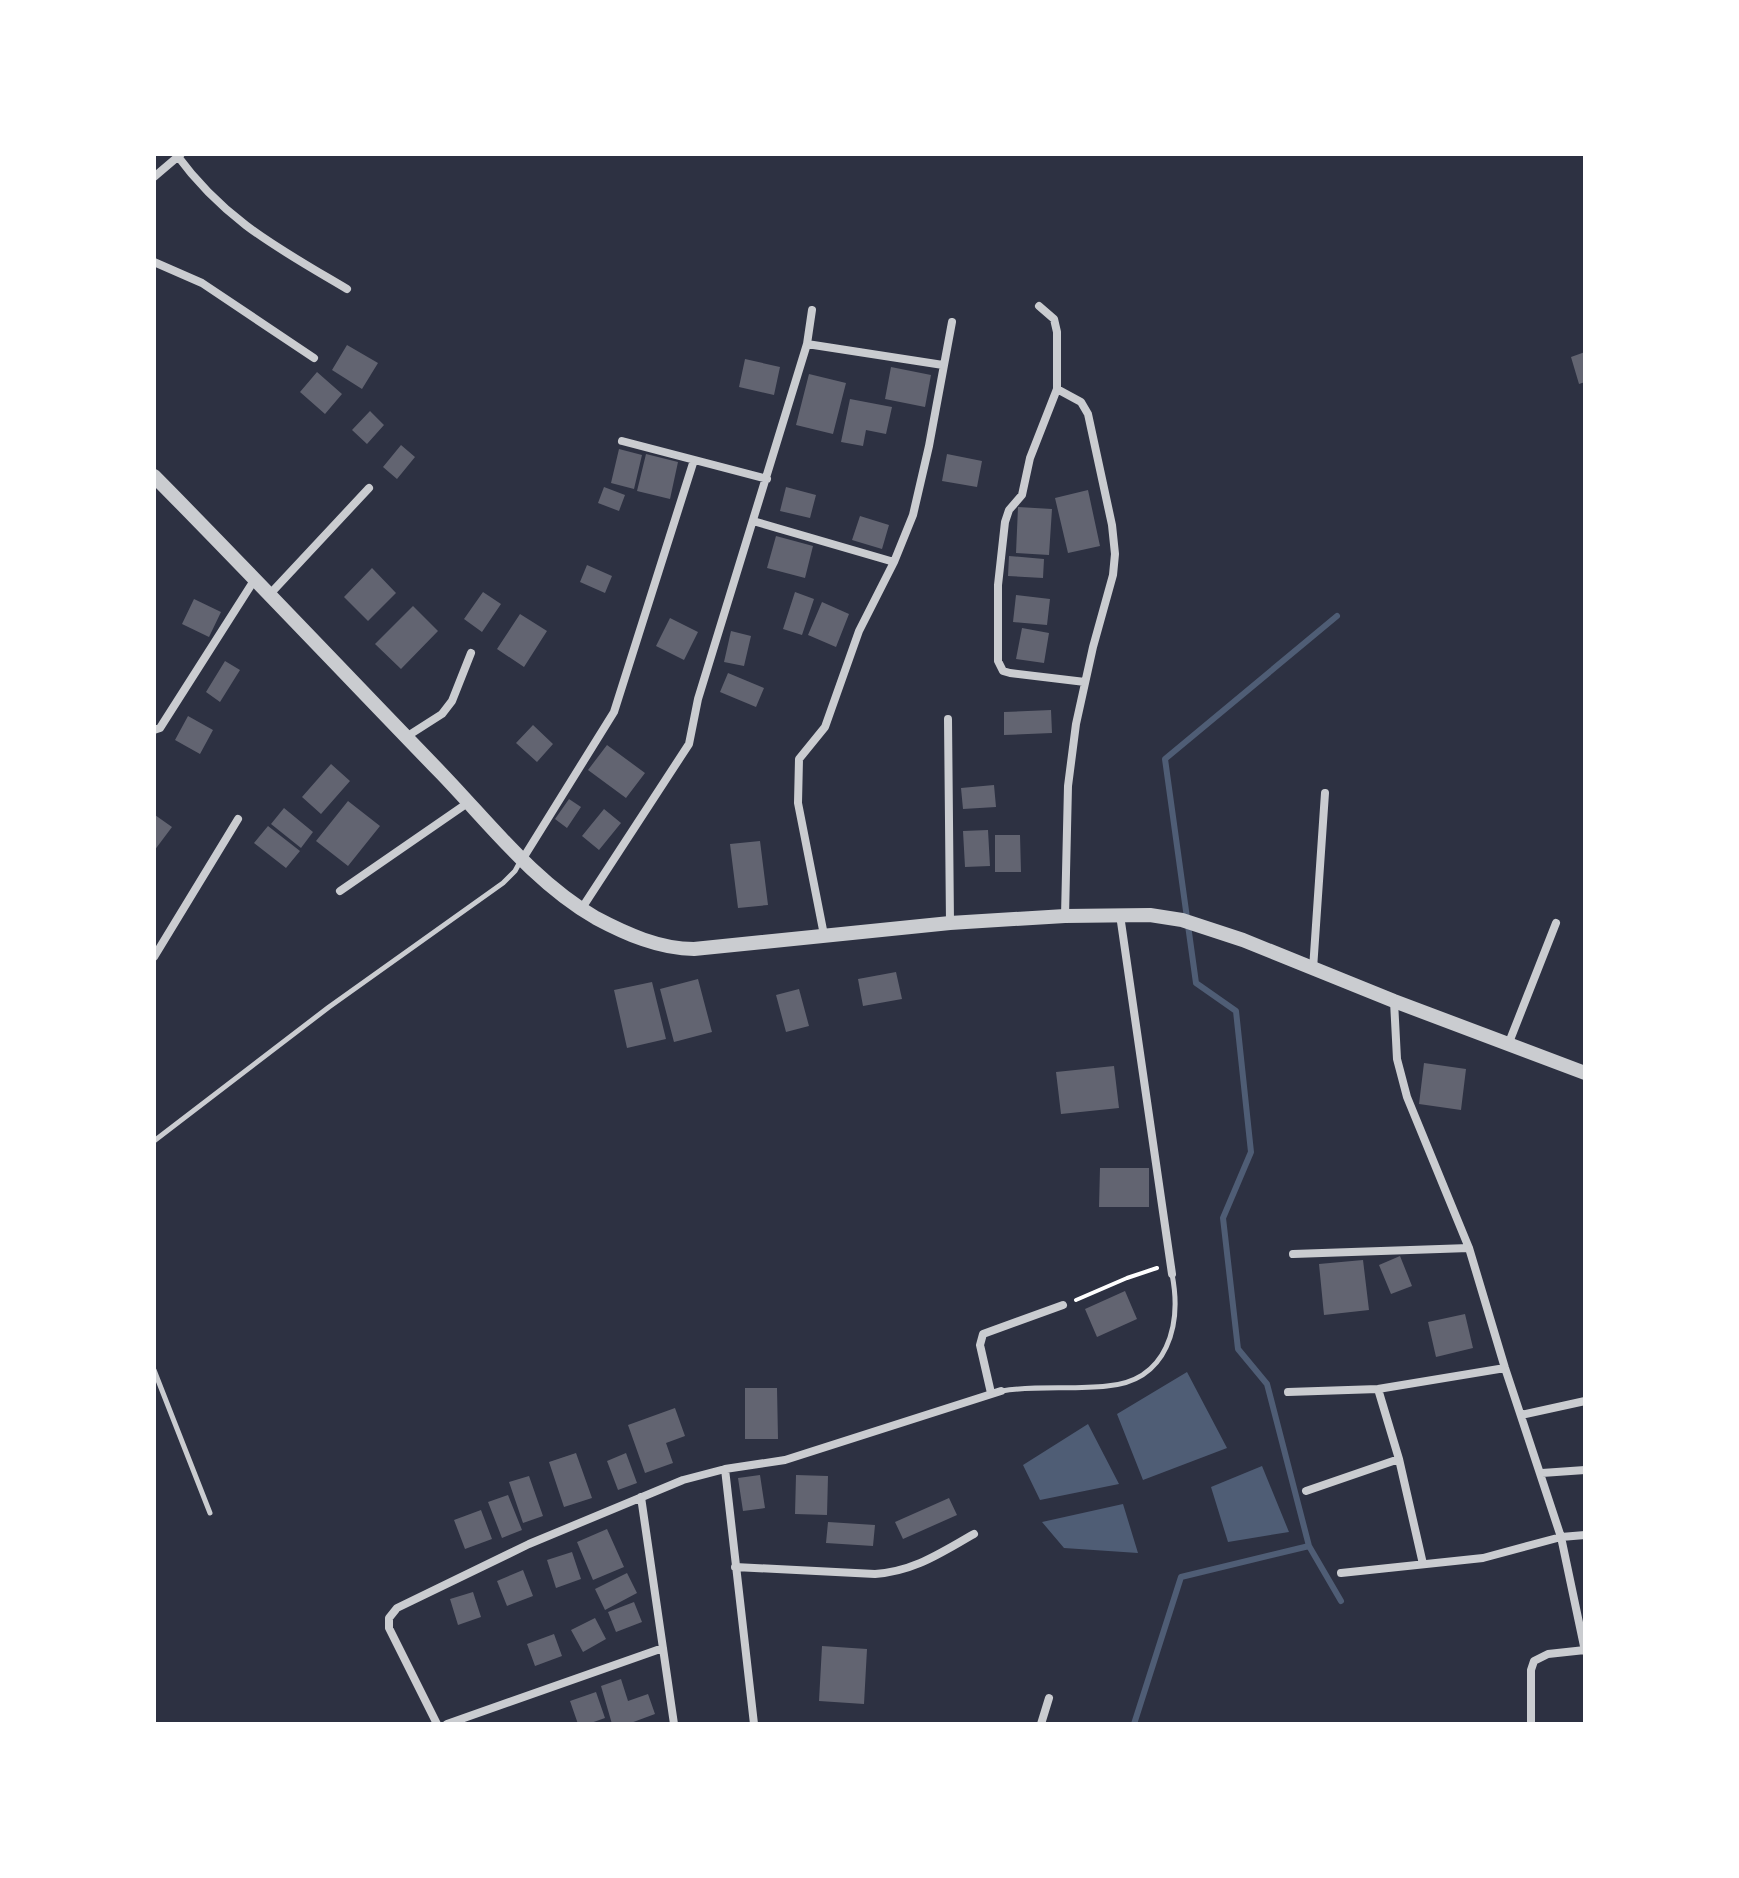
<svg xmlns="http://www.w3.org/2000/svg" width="1739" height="1878" font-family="'Noto Serif',serif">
<rect width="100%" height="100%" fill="#2d3142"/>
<path fill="#4f5d75" d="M 1187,1372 L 1227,1448 L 1143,1480 L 1117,1414 Z
M 1088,1424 L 1119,1484 L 1040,1500 L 1023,1465 Z
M 1262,1466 L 1289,1532 L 1228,1542 L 1211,1487 Z
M 1123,1504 L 1138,1553 L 1064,1548 L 1042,1522 Z"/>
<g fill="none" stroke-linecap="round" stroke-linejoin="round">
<path stroke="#4f5d75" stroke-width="6" d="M 1337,616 L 1165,759 L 1196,983 L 1236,1011 L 1251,1152 L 1223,1218 L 1238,1349 L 1267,1384 L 1309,1546 L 1341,1601
M 1134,1724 L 1181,1577 L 1309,1546"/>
</g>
<path fill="#626471" d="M 347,345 L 378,363 L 362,389 L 332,370 Z
M 1585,352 L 1585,382 L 1579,384 L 1571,357 Z
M 745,359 L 780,367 L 774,395 L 739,387 Z
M 891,367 L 931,375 L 925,407 L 885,399 Z
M 317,372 L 342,394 L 325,414 L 300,392 Z
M 809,374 L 846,383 L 833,434 L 796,425 Z
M 850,399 L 892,407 L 886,434 L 866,430 L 863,446 L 841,442 Z
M 370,411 L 384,425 L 367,444 L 352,430 Z
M 401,445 L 415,457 L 397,479 L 383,467 Z
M 619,449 L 642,455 L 634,489 L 611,483 Z
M 646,454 L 678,462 L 670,499 L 637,491 Z
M 947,454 L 982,461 L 977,487 L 942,481 Z
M 604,487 L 625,495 L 619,511 L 598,503 Z
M 786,487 L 816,495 L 810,518 L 780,511 Z
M 1088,490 L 1100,546 L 1068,553 L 1055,498 Z
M 1018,507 L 1052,509 L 1049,555 L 1016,553 Z
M 860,516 L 889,525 L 882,549 L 852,540 Z
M 776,536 L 813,546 L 805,578 L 767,568 Z
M 1009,556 L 1044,559 L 1043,578 L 1008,576 Z
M 587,565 L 612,576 L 605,593 L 580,582 Z
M 372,568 L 396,593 L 368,621 L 344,597 Z
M 483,592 L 501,604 L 482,632 L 464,619 Z
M 795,592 L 814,599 L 802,635 L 783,629 Z
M 1016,595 L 1050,599 L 1047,625 L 1013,622 Z
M 194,599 L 221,612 L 209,637 L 182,624 Z
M 822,602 L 849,614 L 836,647 L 808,635 Z
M 413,606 L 438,631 L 401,669 L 375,644 Z
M 520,614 L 547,631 L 524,667 L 497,649 Z
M 670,618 L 698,632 L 684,660 L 656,646 Z
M 1022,628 L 1049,633 L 1044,663 L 1016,659 Z
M 731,631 L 751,636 L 744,666 L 724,662 Z
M 225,661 L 240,670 L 220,702 L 206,692 Z
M 728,673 L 764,688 L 756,707 L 720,692 Z
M 1051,710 L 1052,733 L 1004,735 L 1004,712 Z
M 188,716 L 213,730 L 200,754 L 175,740 Z
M 533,725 L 553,744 L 537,762 L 516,743 Z
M 607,745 L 645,773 L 626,798 L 588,770 Z
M 331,764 L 350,781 L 321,814 L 302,797 Z
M 994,785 L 996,807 L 963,809 L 961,788 Z
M 569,799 L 581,807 L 567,828 L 555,819 Z
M 348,801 L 380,826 L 348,866 L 316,841 Z
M 284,808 L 313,832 L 301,848 L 271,824 Z
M 604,809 L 621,823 L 599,850 L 582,836 Z
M 155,815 L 172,827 L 154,851 L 154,816 Z
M 268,826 L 300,851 L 286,868 L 254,843 Z
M 988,830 L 990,866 L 965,867 L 963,831 Z
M 995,835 L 1020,835 L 1021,872 L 995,872 Z
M 760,841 L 768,905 L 738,908 L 730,844 Z
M 896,972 L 902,999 L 863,1006 L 858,979 Z
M 698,979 L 712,1032 L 674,1042 L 660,989 Z
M 652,982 L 666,1039 L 627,1048 L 614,990 Z
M 799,989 L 809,1026 L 786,1032 L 776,995 Z
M 1424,1063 L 1466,1069 L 1461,1110 L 1419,1104 Z
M 1114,1066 L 1119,1108 L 1061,1114 L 1056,1072 Z
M 1100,1168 L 1149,1168 L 1149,1207 L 1099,1207 Z
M 1400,1256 L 1412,1286 L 1391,1294 L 1379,1265 Z
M 1363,1260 L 1369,1310 L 1324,1315 L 1319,1264 Z
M 1125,1291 L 1137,1319 L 1097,1337 L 1085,1309 Z
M 1465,1314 L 1473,1348 L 1436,1357 L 1428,1322 Z
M 745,1388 L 777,1388 L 778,1439 L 745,1439 Z
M 675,1408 L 685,1436 L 666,1443 L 673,1463 L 645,1473 L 628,1425 Z
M 576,1453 L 592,1498 L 564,1507 L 549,1462 Z
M 626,1453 L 637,1483 L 618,1490 L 607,1461 Z
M 760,1475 L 765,1508 L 743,1511 L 738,1478 Z
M 796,1475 L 828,1476 L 827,1515 L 795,1514 Z
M 529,1476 L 543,1516 L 523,1523 L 509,1482 Z
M 508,1495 L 522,1530 L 502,1538 L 488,1502 Z
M 949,1498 L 957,1515 L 903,1539 L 895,1522 Z
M 481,1510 L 492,1539 L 465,1549 L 454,1520 Z
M 828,1522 L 875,1525 L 873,1546 L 826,1543 Z
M 607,1529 L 624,1567 L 593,1580 L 577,1542 Z
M 572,1552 L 581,1579 L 556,1588 L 547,1560 Z
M 523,1570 L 533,1596 L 507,1606 L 497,1581 Z
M 627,1573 L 637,1593 L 605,1610 L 595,1589 Z
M 473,1592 L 481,1617 L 458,1625 L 450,1599 Z
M 634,1602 L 642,1622 L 616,1632 L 608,1612 Z
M 595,1618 L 606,1639 L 583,1652 L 571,1630 Z
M 554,1634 L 562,1656 L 535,1666 L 527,1644 Z
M 822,1646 L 867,1649 L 864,1704 L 819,1701 Z
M 621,1679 L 628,1701 L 648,1694 L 655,1714 L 628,1724 L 612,1724 L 601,1686 Z
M 596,1692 L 605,1718 L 588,1724 L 578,1724 L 570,1701 Z"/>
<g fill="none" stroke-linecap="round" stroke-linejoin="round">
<path stroke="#fff" stroke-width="4" d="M 1076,1300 L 1127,1278 L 1157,1268"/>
<path stroke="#caccd0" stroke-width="5" d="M 154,1141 L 329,1007 L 503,883 L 515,871 L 521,860
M 154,1370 L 210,1513
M 1002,1391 C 1037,1385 1072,1390 1107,1386 C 1168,1381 1182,1325 1172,1274"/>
<path stroke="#caccd0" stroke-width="8" d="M 176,154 C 225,221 278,248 347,289
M 154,177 L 181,154
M 154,262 L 202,283 L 314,358
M 1039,306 L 1054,319 L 1057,332 L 1057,389 L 1030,458 L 1022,495 L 1009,510 L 1005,522 L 998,585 L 998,661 L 1003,671 L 1010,673 L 1085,682
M 807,344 L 943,365
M 1057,389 L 1081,402 L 1088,414 L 1112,525 L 1115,554 L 1113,575 L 1093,647 L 1076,724 L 1068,786 L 1065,916
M 622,441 L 767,479
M 753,521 L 894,562
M 270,594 L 369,488
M 948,719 L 950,923
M 154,730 L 160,728 L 255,579
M 406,737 L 442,714 L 452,701 L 471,653
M 522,860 L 614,712 L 694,460
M 340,891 L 469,802
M 582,908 L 689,744 L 698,699 L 807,344 L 812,310
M 1120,915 L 1172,1274
M 824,935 L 798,803 L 799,759 L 825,727 L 859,631 L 894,562 L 913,515 L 929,446 L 952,322
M 154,957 L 238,819
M 1313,969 L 1325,793
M 1394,1001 L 1397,1059 L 1407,1097 L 1469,1248 L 1505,1368 L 1561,1537 L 1585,1651
M 1508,1045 L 1556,923
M 1293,1254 L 1469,1248
M 1378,1389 L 1399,1459 L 1423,1564
M 1288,1392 L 1378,1389 L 1505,1368
M 991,1393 L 980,1345 L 983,1334 L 1063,1305
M 1521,1415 L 1585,1401
M 725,1469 L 754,1724
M 1542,1473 L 1585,1470
M 1306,1491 L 1399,1459
M 641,1497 L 674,1724
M 735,1567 L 875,1574 C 915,1571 940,1553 974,1534
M 1341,1573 L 1483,1558 L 1561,1537 L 1585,1535
M 437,1724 L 389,1628 L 389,1618 L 397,1608 L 529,1544 L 683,1480 L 725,1469 L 785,1460 L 1001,1391
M 447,1724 L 663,1648
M 1041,1724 L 1049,1698
M 1531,1724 L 1531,1670 L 1534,1661 L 1548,1654 L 1585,1650"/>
<path stroke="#caccd0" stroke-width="14" d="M 154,476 C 251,574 345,674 441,773 C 490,824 534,882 596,918 C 626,934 660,949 694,949 L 950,923 L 1065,916 L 1150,915 L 1182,920 L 1243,940 L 1394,1001 L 1585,1073"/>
</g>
<rect width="1739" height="1878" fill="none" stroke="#ffffff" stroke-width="312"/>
</svg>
